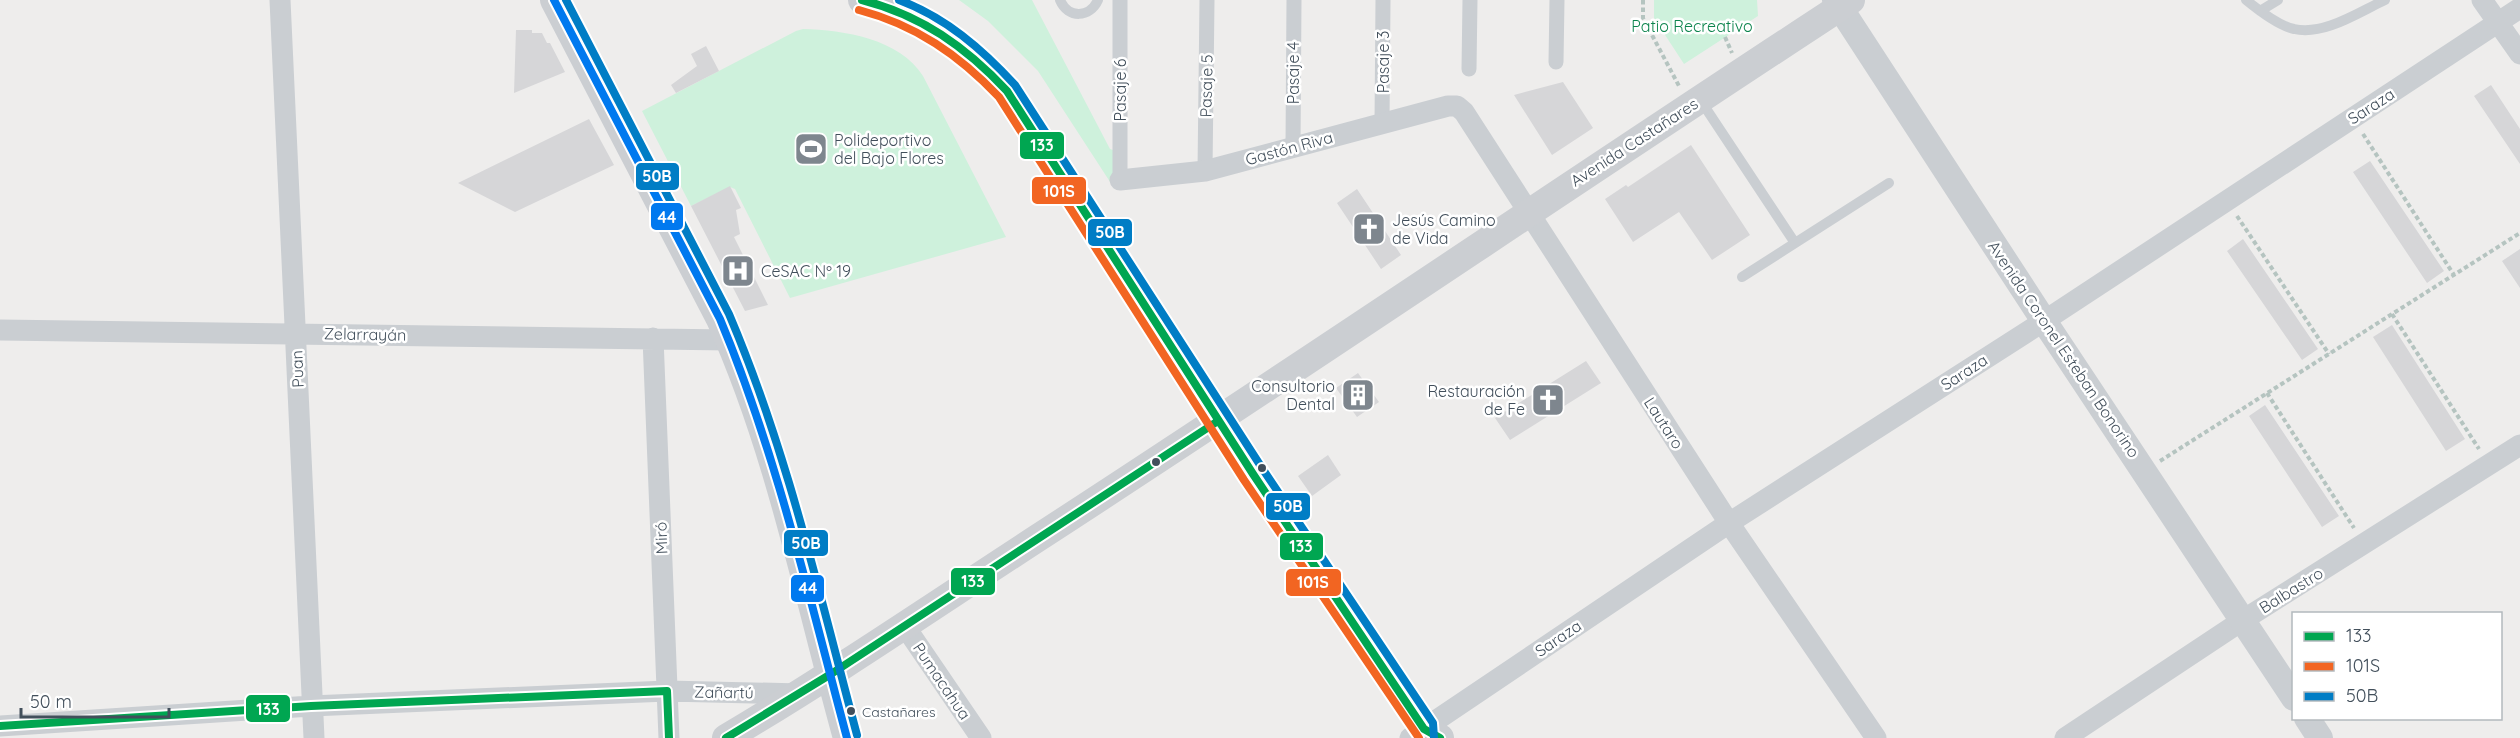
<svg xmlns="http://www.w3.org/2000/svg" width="2520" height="738" font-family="Quicksand,sans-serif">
<rect width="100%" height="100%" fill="#eeedec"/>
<path fill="#cef1dc" d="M 959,0 L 1032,0 L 1110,149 L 1116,151 L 1114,188 L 1038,71 L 988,21 Z
M 1654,0 L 1757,0 L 1758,16 L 1684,64 L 1654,18 Z
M 803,29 C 844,30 900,39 923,76 L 1006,237 L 790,298 L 735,189 L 730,187 L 691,206 L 642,111 L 796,31 Z"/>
<path fill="#d6d6d8" d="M 516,30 L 532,30 L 532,33 L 542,33 L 547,43 L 550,43 L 565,72 L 514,93 Z
M 706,46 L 719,71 L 676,93 L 671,85 L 697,66 L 691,54 Z
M 1563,82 L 1593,128 L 1552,155 L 1514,95 Z
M 2491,85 L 2520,129 L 2520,164 L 2474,96 Z
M 589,119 L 614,165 L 515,212 L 458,183 Z
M 1691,145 L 1750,235 L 1712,260 L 1679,212 L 1633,242 L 1605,199 L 1626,185 L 1628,187 Z
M 2370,161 L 2444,271 L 2427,283 L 2353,172 Z
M 730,186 L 741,208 L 736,210 L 740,234 L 734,237 L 768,305 L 745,311 L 691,206 Z
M 1357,189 L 1401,255 L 1381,269 L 1337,203 Z
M 2243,239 L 2318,349 L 2302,360 L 2227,251 Z
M 2520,249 L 2520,288 L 2502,261 Z
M 2392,325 L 2465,439 L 2446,451 L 2373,337 Z
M 1586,361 L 1601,383 L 1510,440 L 1495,418 Z
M 1358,373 L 1379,402 L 1357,417 L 1336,388 Z
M 2265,405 L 2339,516 L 2322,527 L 2249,416 Z
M 1328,455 L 1341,475 L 1312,496 L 1298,476 Z"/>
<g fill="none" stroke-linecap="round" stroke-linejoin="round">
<path stroke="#b5c4c0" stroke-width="4" stroke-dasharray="4.5 3" stroke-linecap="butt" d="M 1643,0 L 1643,18 L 1679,86
M 1725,37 L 1732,53
M 2363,134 L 2454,275
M 2237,216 L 2329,354
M 2392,314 L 2479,449
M 2267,393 L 2354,528
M 2160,461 L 2520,233"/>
<path stroke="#caced2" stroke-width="10" d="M 1060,0 C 1068,19 1090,18 1098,0
M 2246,0 C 2257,9 2279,26 2294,29 C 2324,36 2359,12 2385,0
M 2260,11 L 2278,0
M 1701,101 L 1795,243
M 1742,277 L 1889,183"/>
<path stroke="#caced2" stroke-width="15" d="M 1556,62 L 1557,0
M 1469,69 L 1470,0
M 1382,124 L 1383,0
M 1293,146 L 1294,0
M 1205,171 L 1207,0
M 1120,180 L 1120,0"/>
<path stroke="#caced2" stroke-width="21" d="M 280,0 L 314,738
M 2482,0 L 2520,54
M 1120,180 L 1205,171 L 1448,106 L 1457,106 L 1464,112 L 1729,523 L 1876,738
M 0,330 L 729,340
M 653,338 L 669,738
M 904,625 L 981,738
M 0,726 L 311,706 L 667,691 L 801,694
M 1410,738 L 1729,523 L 2044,321 L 2520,8
M 2065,738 L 2243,620 L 2520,445"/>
<path stroke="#caced2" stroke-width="26" d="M 1835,0 L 2044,321 L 2294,698
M 2307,718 L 2320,738"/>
<path stroke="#cbced2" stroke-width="28" d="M 554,0 L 720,319 C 780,452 808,598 847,738
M 862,0 C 921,12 967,46 1007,91 L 1253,474 L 1424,729 L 1440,738
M 726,738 C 836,673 942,600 1050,530 C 1318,356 1583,175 1851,0"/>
<defs>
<path id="bus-1" d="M 862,0 C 921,15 966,47 1007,91 L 1253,474 L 1424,729 L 1440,738
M 0,726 L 311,706 L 667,691 L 669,738
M 726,738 L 831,674 L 1218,421"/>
<path id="bus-2" d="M 859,10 C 916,25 959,55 999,97 L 1244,480 L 1419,738"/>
<path id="bus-3" d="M 566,0 L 729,314 C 787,450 819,593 857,735
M 899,0 C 945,17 982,49 1015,85 L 1262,468 L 1433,723 L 1434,738"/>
<path id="bus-4" d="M 554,0 L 720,319 C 777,455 809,597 847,738"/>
</defs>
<use href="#bus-1" stroke="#fff" stroke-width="12"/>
<use href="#bus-2" stroke="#fff" stroke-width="12"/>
<use href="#bus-3" stroke="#fff" stroke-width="12"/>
<use href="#bus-4" stroke="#fff" stroke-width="12"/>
<use href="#bus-1" stroke="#00a651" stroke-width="8"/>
<use href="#bus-2" stroke="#f26522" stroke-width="8"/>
<use href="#bus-3" stroke="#007dc5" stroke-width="8"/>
<use href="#bus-4" stroke="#0079ef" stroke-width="8"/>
</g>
<defs>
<symbol id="stadium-square" viewBox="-11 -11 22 22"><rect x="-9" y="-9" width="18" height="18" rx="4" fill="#7e868e" stroke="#fff"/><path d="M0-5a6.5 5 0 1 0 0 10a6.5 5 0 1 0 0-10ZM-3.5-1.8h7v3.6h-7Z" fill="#fff"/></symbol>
<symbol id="church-square" viewBox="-11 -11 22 22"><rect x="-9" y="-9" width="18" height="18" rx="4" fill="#7e868e" stroke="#fff"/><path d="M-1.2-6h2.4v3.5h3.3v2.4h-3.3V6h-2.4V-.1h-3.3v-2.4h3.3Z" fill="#fff"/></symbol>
<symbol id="hospital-square" viewBox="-11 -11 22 22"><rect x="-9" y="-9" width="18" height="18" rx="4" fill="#7e868e" stroke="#fff"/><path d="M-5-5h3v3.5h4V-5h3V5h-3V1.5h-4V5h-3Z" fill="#fff"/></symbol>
<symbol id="building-square" viewBox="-11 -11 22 22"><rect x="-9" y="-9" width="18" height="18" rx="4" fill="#7e868e" stroke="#fff"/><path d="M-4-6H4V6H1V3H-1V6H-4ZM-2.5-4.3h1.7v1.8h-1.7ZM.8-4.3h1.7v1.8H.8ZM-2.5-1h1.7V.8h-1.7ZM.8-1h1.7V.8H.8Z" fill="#fff"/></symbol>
</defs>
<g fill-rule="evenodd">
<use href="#stadium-square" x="792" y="130" width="38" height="38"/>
<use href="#church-square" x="1350" y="210" width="38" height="38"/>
<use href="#hospital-square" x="719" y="252" width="38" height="38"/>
<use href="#building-square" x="1339" y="376" width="38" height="38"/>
<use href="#church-square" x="1529" y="381" width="38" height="38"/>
</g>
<g fill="#424f5b" stroke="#fff" stroke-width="2">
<circle cx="1156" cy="462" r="5"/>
<circle cx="1262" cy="468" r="5"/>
<circle cx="851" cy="711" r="5"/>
</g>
<g text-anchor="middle" stroke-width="5" stroke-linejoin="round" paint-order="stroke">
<g font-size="14" fill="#424f5b" stroke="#fff" text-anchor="start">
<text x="862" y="717">Castañares</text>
</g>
<g font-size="16" fill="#0c844d" stroke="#fff">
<text x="1692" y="32">Patio Recreativo</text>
</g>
<g font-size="16" fill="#424f5b" stroke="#fff">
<text transform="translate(1383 62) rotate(-90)" y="6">Pasaje 3</text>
<text transform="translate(1293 73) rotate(-90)" y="6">Pasaje 4</text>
<text transform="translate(1206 86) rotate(-89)" y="6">Pasaje 5</text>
<text transform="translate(1120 90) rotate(-90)" y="6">Pasaje 6</text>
<text transform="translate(2371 106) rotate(-33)" y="6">Saraza</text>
<text transform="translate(1634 142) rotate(-33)" y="6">Avenida Castañares</text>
<text transform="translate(1289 148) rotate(-15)" y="6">Gastón Riva</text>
<text transform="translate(365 334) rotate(1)" y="6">Zelarrayán</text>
<text transform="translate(2064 349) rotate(56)" y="6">Avenida Coronel Esteban Bonorino</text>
<text transform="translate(297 369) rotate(-92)" y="6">Puan</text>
<text transform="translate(1964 372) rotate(-33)" y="6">Saraza</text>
<text transform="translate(1664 423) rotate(57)" y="6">Lautaro</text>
<text transform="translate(661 538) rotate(-92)" y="6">Miró</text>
<text transform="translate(2291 590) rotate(-32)" y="6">Balbastro</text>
<text transform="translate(1558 638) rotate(-34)" y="6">Saraza</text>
<text transform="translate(942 681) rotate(56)" y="6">Pumacahua</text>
<text transform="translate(724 692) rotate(1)" y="6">Zañartú</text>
</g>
<g font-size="16" fill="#424f5b" stroke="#fff" text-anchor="start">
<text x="834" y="146">Polideportivo<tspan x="834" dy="18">del Bajo Flores</tspan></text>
<text x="1392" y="226">Jesús Camino<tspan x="1392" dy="18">de Vida</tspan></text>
<text x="761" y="277">CeSAC Nº 19</text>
<text x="1335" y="392" text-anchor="end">Consultorio<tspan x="1335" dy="18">Dental</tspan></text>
<text x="1525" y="397" text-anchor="end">Restauración<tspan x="1525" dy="18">de Fe</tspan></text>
</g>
</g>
<g stroke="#fff" stroke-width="2">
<rect x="1019" y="131" width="46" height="29" rx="6" fill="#00a651"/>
<rect x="635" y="162" width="45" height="29" rx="6" fill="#007dc5"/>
<rect x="1031" y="176" width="56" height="29" rx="6" fill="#f26522"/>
<rect x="650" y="202" width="34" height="29" rx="6" fill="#0079ef"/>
<rect x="1087" y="218" width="46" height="29" rx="6" fill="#007dc5"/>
<rect x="1265" y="492" width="46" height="29" rx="6" fill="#007dc5"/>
<rect x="783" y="529" width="46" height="28" rx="6" fill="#007dc5"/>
<rect x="1279" y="532" width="45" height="29" rx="6" fill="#00a651"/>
<rect x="950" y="567" width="46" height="29" rx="6" fill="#00a651"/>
<rect x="1285" y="568" width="57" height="29" rx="6" fill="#f26522"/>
<rect x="790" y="574" width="35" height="29" rx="6" fill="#0079ef"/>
<rect x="245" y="694" width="46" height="29" rx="6" fill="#00a651"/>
</g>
<g font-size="16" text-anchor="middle" font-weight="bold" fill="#fff">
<text x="1042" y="151">133</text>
<text x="657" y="182">50B</text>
<text x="1059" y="197">101S</text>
<text x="667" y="223">44</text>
<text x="1110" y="238">50B</text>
<text x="1288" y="512">50B</text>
<text x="806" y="549">50B</text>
<text x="1301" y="552">133</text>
<text x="973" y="587">133</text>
<text x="1313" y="588">101S</text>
<text x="808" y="594">44</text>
<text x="268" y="715">133</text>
</g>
<rect x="2292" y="612" width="210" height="108" fill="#ffffff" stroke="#b3b9bd" stroke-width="1.5"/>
<rect x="2304" y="632" width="30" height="9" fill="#00a651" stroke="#b3b9bd" stroke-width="1.5"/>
<text x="2346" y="642" font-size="18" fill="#424f5b">133</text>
<rect x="2304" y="662" width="30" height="9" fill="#f26522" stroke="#b3b9bd" stroke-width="1.5"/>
<text x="2346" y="672" font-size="18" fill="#424f5b">101S</text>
<rect x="2304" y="692" width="30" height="9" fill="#007dc5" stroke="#b3b9bd" stroke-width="1.5"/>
<text x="2346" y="702" font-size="18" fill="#424f5b">50B</text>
<path d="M21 708v9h148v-9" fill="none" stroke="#424f5b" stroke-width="3"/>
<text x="30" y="708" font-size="18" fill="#424f5b" stroke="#ffffff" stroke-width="4.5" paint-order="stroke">50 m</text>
</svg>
